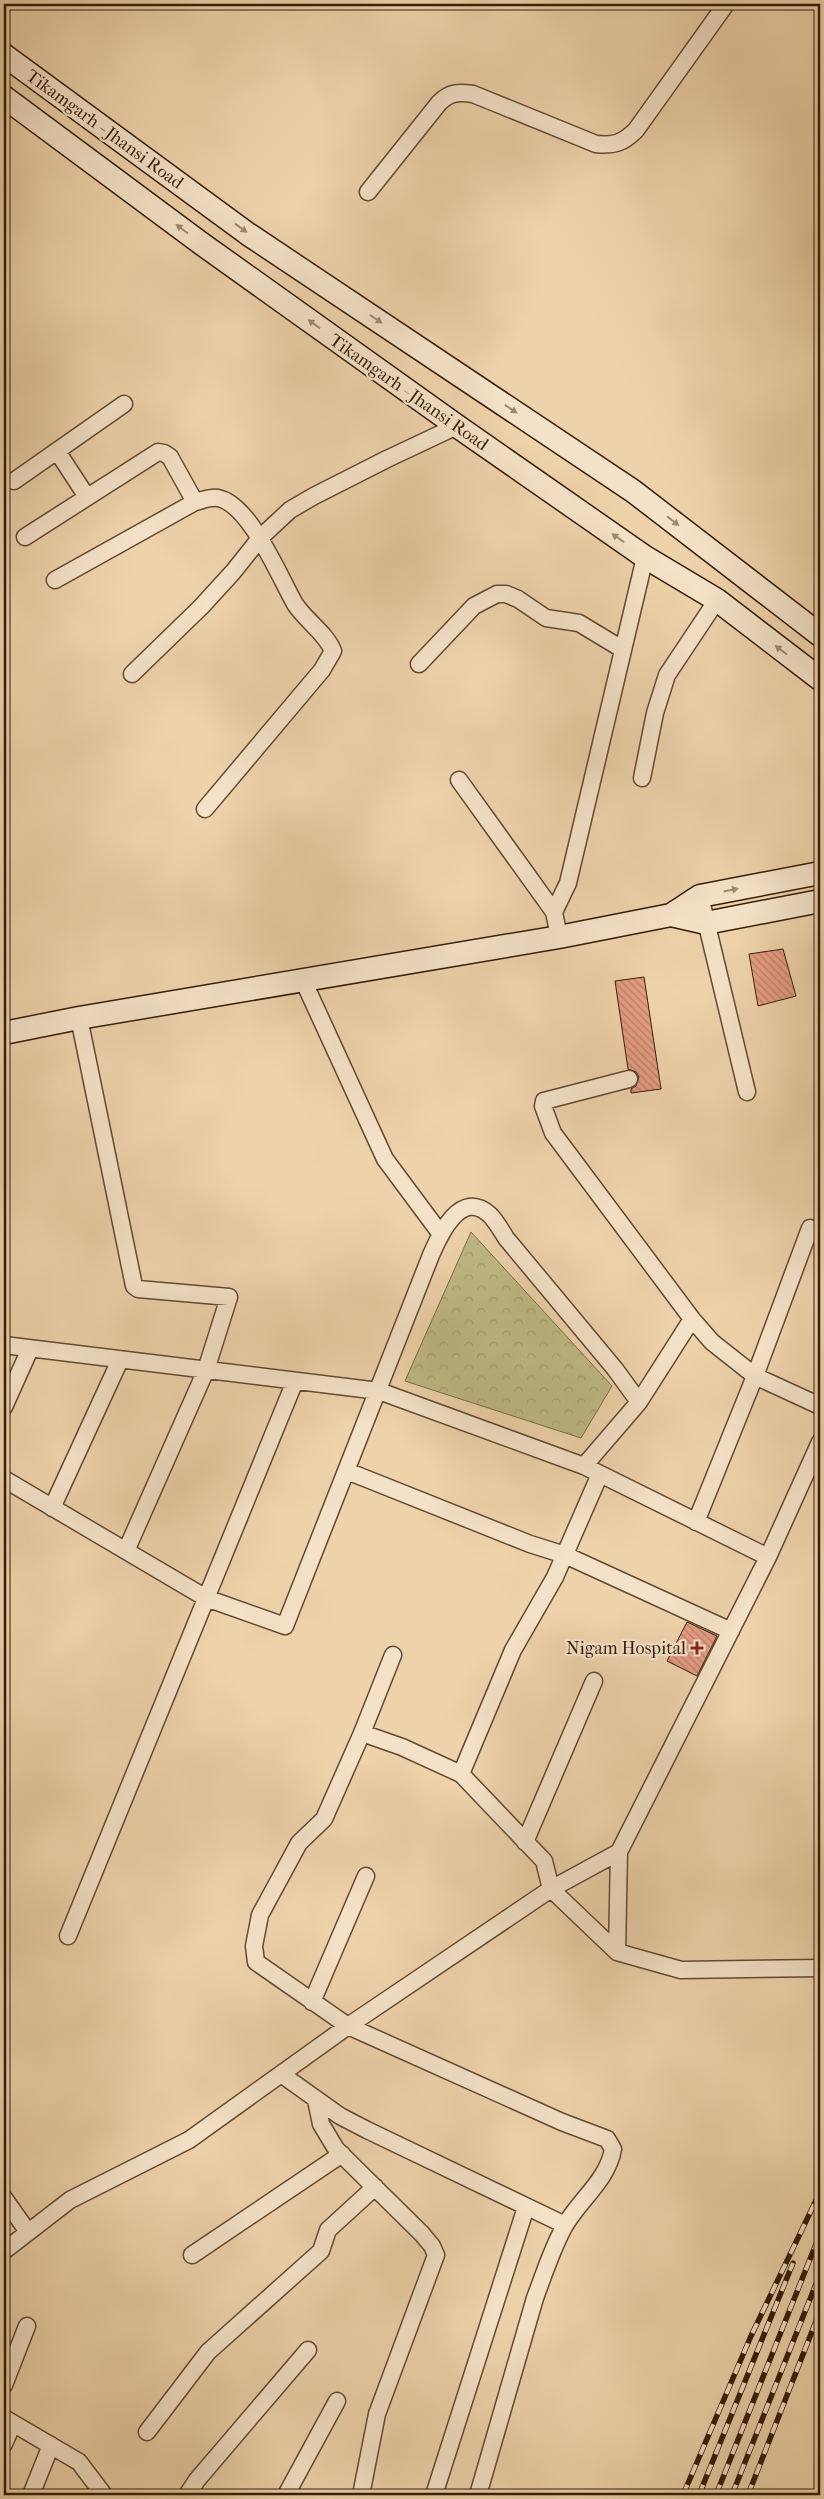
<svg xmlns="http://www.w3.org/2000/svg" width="824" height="2499" font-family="'IM FELL French Canon',serif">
<defs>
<pattern id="park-crowns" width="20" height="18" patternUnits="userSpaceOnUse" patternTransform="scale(1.25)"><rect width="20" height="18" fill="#beba85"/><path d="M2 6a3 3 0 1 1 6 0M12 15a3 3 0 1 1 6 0" fill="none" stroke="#a49f72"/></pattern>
<pattern id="building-back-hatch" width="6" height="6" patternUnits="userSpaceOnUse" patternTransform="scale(1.25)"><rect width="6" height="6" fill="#e49c83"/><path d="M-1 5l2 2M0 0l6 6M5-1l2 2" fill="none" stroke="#ba7f69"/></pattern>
</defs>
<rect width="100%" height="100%" fill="#eed2aa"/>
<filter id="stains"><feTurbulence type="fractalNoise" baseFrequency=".004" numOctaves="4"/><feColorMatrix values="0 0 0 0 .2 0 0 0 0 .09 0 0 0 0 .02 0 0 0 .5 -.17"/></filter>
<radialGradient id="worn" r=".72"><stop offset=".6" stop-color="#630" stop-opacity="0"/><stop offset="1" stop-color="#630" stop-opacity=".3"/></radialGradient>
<path fill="url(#park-crowns)" stroke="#796c48" d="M 471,1232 L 612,1386 L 581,1438 L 405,1381 Z"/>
<path fill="url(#building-back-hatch)" stroke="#341d0a" d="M 783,949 L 796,996 L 758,1006 L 749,954 Z
M 644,977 L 661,1089 L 631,1093 L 631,1089 L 636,1086 L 639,1077 L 636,1072 L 628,1069 L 615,981 Z
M 687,1622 L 717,1636 L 697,1676 L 667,1661 Z"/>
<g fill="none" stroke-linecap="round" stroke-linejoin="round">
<defs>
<path id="street" d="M 368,192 L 439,103 C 450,92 458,92 473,94 L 596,144 C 614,146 623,143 636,130 L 726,4
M 57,451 L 87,497
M 14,481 L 124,404
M 25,537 L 158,452 L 164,453 L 170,457 L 195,502
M 55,580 L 195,502 C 203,500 210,497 218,498 C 250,504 280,578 295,604 C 306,621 326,633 333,651 L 322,670 L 205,809
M 419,664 L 474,606 L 497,594 L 506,594 L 518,599 L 546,618 L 579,623 L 622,649
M 132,674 L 201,607 L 233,572 L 261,537 L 290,510 L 314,496 L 387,459 L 457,426
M 642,778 L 655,713 L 667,675 L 717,600
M 459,780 L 554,912 L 559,937
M 700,896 L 747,1092
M 554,912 L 568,883 L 645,557
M 303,980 L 385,1159 L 440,1233
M 79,1018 L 134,1286 L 138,1289 L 229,1297 L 206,1370 L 126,1551
M 629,1079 L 544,1101 L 543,1106 L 553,1133 L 692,1319 L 712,1342 L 755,1376 L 820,1406
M 4,1345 L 379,1391 L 584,1466 L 768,1557 L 619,1852 L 551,1889 L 348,2026 L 189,2140 L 70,2200 L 4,2251
M 639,1402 L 692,1319
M 4,1407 L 30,1349
M 347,1471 L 530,1544 L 565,1555 L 731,1631
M 4,1479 L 206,1598 L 285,1626 L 431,1255 C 440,1234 461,1188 490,1215 C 496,1221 501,1230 506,1238 L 615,1369 L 639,1402 L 584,1466
M 52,1508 L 120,1360
M 696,1522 L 755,1376 L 810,1228
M 768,1557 L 820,1442
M 362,1733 L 393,1655
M 461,1774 L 513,1650 L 555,1577 L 600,1474
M 525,1842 L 594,1681
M 68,1936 L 295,1381
M 617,1952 L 619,1852
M 312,2002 L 366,1876
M 281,2074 L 340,2116 L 367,2130 L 565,2225
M 316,2100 L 321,2124 L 336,2149 L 422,2234 L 432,2246 L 436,2255 L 377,2414 L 361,2495
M 4,2198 L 28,2232
M 192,2255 L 342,2154
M 4,2385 L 27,2326
M 4,2418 L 79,2462 L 104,2495
M 147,2432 L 208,2352 L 321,2251 L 328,2230 L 375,2187
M 4,2444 L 13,2423
M 31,2495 L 51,2445
M 187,2495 L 197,2480 L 308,2350
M 286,2495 L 337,2401
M 434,2495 L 526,2207
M 478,2495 L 535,2298 C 544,2274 552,2249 564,2227 C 579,2200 608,2180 613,2149 L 607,2139 L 562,2122 L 348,2026 L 256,1962 L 254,1946 L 260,1915 L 299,1843 L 324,1819 L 362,1733 L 402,1747 L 461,1774 L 544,1861 L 551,1889 L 617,1952 L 681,1970 L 820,1968"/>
<path id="secondary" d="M 4,55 L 248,234 L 633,491 L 820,635
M 4,97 L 202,244 L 457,426 L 645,557 L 717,600 L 820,679
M 671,915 L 706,923 L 820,901
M 4,1033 L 79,1018 L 559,937 L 671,915 L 700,896 L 820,873"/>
</defs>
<use href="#street" stroke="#624a32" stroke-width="19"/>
<use href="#secondary" stroke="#341d0a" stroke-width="25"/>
<use href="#street" stroke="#f4e2c8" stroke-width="16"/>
<use href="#secondary" stroke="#f4e2c8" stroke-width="22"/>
<defs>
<path id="rail" d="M 683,2495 L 751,2336 L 820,2192
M 699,2495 L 793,2263
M 716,2495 L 820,2234
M 732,2495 L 820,2274
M 748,2495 L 820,2311"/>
</defs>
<use href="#rail" stroke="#341d0a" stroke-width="5.5"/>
<use href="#rail" stroke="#f4e2c8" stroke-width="4" stroke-dasharray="11" stroke-linecap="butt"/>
</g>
<defs><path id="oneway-solid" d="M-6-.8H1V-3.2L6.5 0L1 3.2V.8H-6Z" transform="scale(1.25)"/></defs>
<g fill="#9e8972">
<use href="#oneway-solid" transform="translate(241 228) rotate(36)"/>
<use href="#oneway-solid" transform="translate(182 229) rotate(-143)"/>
<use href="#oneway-solid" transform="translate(376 319) rotate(34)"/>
<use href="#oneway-solid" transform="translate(314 324) rotate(-144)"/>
<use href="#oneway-solid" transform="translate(511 409) rotate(34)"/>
<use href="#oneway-solid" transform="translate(673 521) rotate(38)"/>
<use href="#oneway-solid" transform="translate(618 538) rotate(-145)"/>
<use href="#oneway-solid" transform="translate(781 650) rotate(-143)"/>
<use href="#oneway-solid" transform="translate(731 890) rotate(-11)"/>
</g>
<path fill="#8f2418" stroke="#f4e2c8" stroke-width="2" d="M694.5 1640.5h5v5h5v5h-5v5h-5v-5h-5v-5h5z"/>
<g text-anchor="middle" stroke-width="4.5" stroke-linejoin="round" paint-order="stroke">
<g font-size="18" fill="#341d0a" stroke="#f4e2c8">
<text transform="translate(105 129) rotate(36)" y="6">Tikamgarh - Jhansi Road</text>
<text transform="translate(409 392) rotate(35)" y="6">Tikamgarh - Jhansi Road</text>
</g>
<g font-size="18" fill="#341d0a" stroke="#f4e2c8" text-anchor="end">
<text x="686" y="1654">Nigam Hospital</text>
</g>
</g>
<rect width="824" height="2499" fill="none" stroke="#eed2aa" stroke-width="20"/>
<rect x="5" y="5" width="814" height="2489" fill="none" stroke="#341d0a" stroke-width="2.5"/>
<rect x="10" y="10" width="804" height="2479" fill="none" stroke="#341d0a"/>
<rect width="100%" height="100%" filter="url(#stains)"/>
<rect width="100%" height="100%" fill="url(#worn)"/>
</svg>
